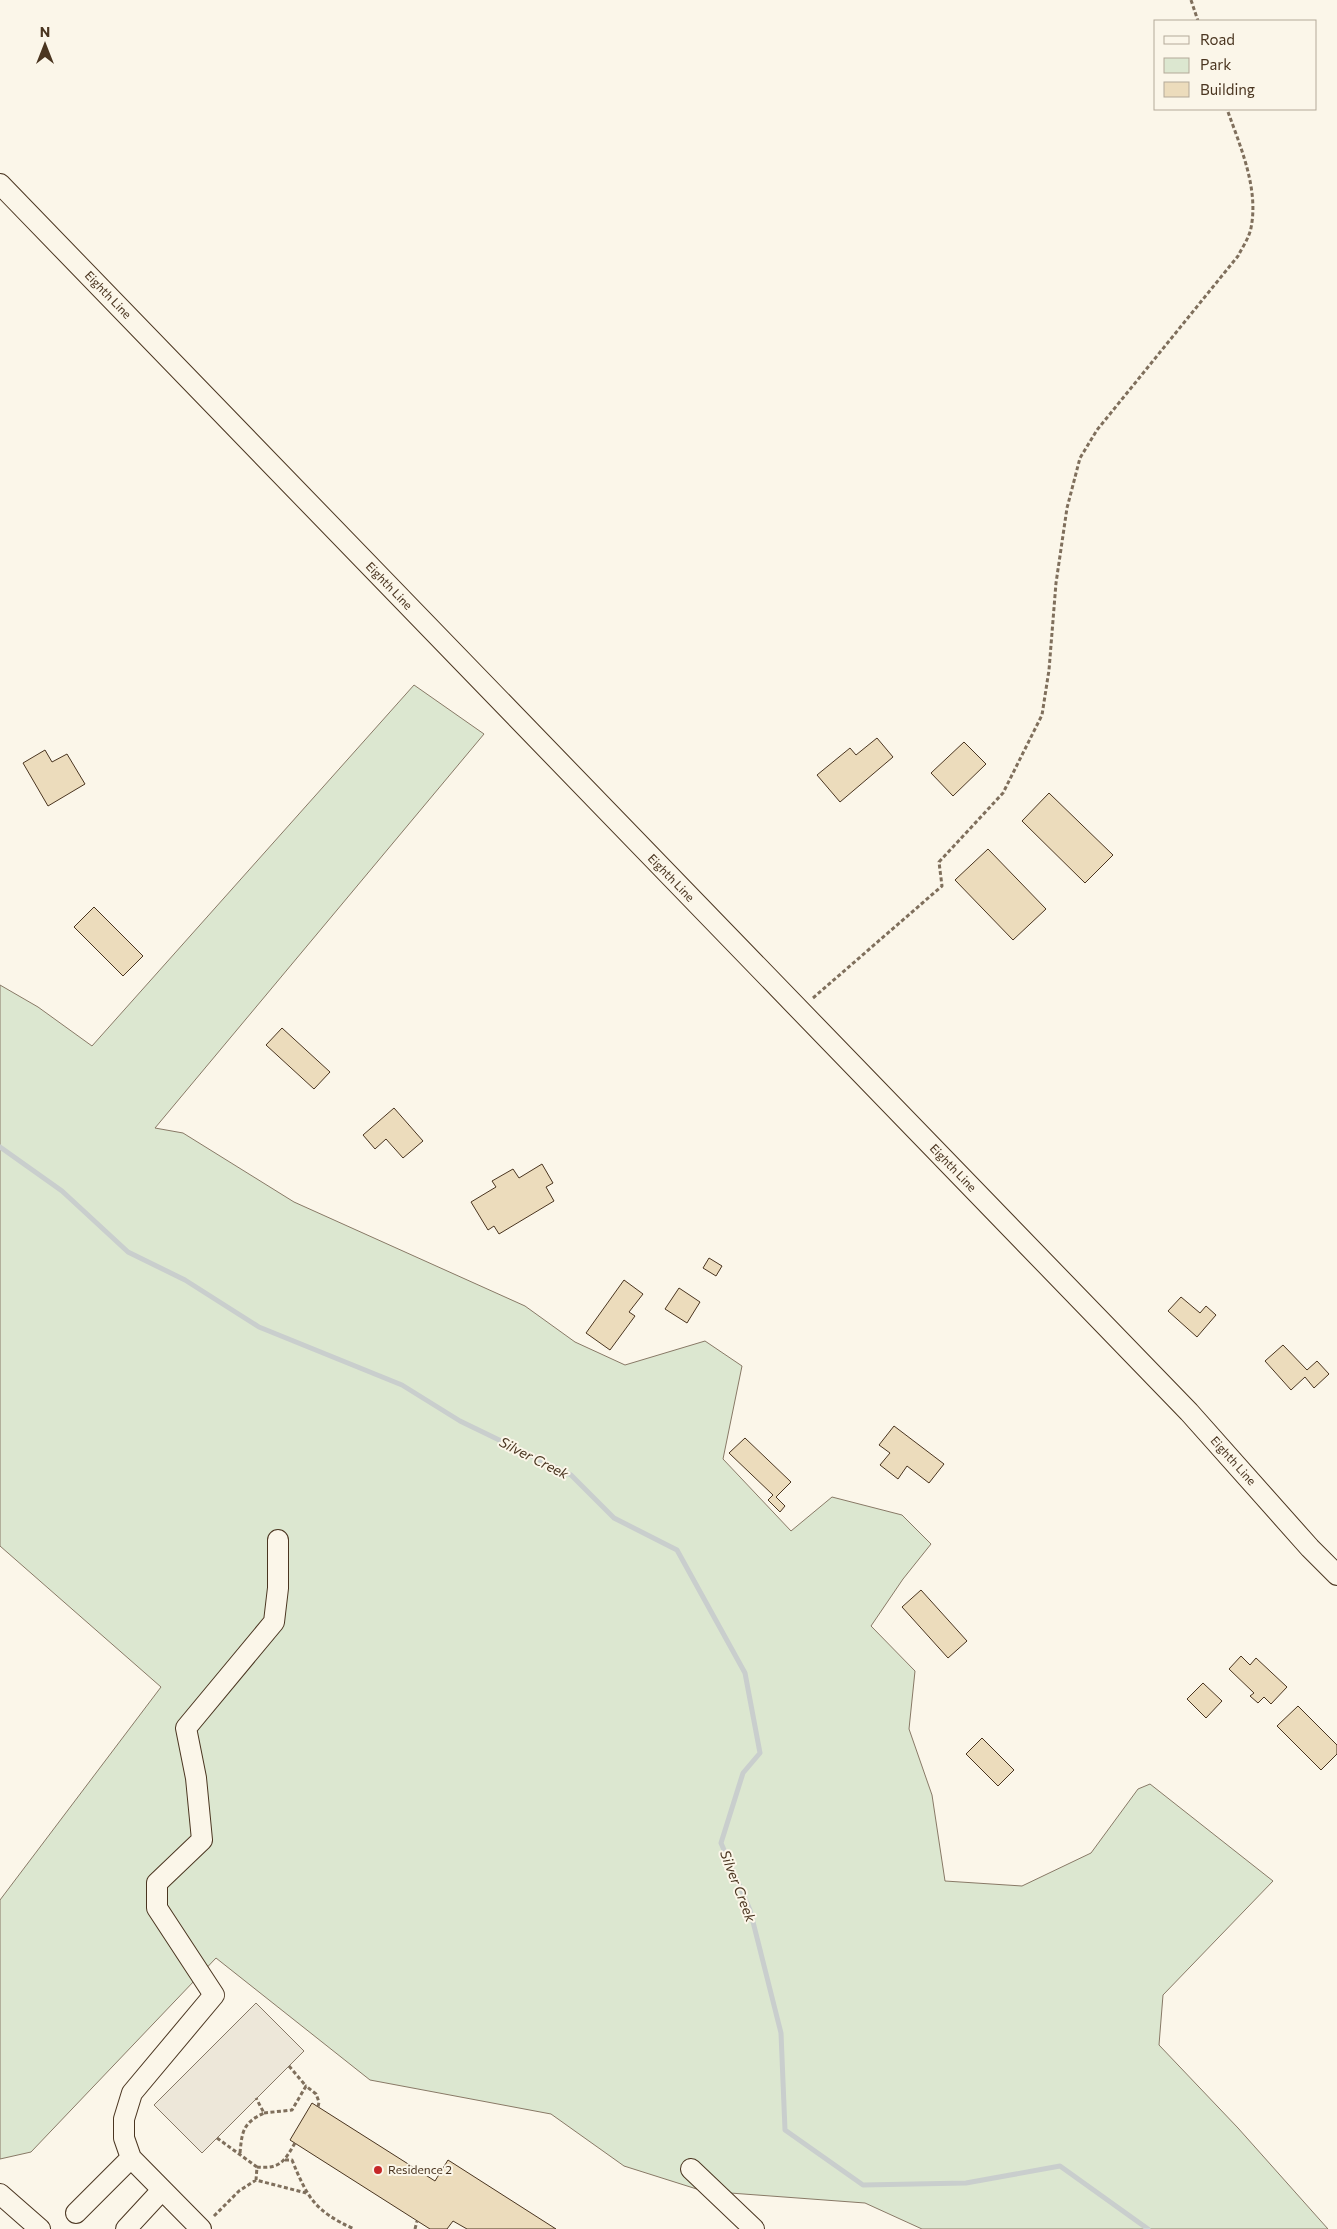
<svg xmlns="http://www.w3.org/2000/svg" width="1337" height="2229" font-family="Commissioner,sans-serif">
<rect width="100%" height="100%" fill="#fbf6e9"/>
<path fill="#dce7d0" stroke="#887966" d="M 414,685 L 484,734 L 155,1128 L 183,1133 L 294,1202 L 525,1306 L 575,1342 L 625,1365 L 705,1341 L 742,1366 L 723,1459 L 791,1531 L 832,1497 L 902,1515 L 931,1544 L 903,1579 L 871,1626 L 915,1671 L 909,1729 L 932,1795 L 945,1881 L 1022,1886 L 1091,1853 L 1138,1789 L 1150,1784 L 1273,1881 L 1163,1995 L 1159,2045 L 1238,2128 L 1328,2229 L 922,2229 L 865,2203 L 703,2191 L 624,2166 L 551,2114 L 370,2080 L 216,1958 L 31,2152 L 0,2159 L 0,1900 L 161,1687 L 0,1546 L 0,985 L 38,1007 L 92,1046 Z"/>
<path fill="#ede7d9" stroke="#887966" d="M 256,2003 L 304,2051 L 202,2153 L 154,2105 Z"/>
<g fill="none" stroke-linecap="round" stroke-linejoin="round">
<path stroke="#c9cecd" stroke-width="5" d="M 0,1147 L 62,1191 L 128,1252 L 185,1280 L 259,1327 L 402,1385 L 460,1421 L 571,1475 L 614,1518 L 677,1550 L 745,1673 L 760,1753 L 743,1773 L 721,1843 L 750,1910 L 781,2033 L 785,2130 L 863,2185 L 966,2183 L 1060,2166 L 1148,2229"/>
</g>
<path fill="#ecdcbc" stroke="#4a3520" d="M 877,738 L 893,757 L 840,802 L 817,775 L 850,748 L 856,755 Z
M 964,742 L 986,764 L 953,796 L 931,773 Z
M 45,750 L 52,762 L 67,754 L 85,784 L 48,806 L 23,763 Z
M 1049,793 L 1113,855 L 1085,883 L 1022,821 Z
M 988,849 L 1046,909 L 1013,940 L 955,880 Z
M 94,907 L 143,956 L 123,976 L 74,927 Z
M 282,1028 L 330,1072 L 314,1089 L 266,1045 Z
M 394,1108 L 423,1141 L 403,1158 L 386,1139 L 375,1149 L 363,1135 Z
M 542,1164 L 553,1183 L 546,1187 L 554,1201 L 499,1234 L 494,1226 L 488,1230 L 471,1202 L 496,1187 L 492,1181 L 513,1169 L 519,1178 Z
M 709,1258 L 722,1266 L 716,1276 L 703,1268 Z
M 624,1280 L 643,1294 L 629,1312 L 635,1316 L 610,1350 L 586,1333 Z
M 679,1288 L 700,1302 L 687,1323 L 665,1309 Z
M 1181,1297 L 1200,1313 L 1206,1306 L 1216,1315 L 1197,1337 L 1168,1311 Z
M 1283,1345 L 1307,1370 L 1317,1361 L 1329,1374 L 1314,1388 L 1305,1377 L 1291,1390 L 1265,1361 Z
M 894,1426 L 944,1464 L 929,1483 L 907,1466 L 898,1479 L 880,1465 L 890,1453 L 879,1445 Z
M 745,1438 L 791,1482 L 776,1497 L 785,1506 L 780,1512 L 768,1500 L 773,1495 L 729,1453 Z
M 921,1590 L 967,1641 L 948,1658 L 902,1607 Z
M 1241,1656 L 1250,1665 L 1256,1658 L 1287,1687 L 1271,1704 L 1264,1697 L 1258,1703 L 1250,1696 L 1254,1693 L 1229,1669 Z
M 1203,1683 L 1222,1701 L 1206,1718 L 1187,1699 Z
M 1298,1706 L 1337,1745 L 1337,1754 L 1321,1770 L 1277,1726 Z
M 982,1738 L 1014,1770 L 998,1786 L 966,1754 Z
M 312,2103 L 435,2181 L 448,2160 L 556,2229 L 467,2229 L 453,2221 L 447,2229 L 430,2229 L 290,2140 Z"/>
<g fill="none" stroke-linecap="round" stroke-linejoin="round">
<defs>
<path id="minor" d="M 0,184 L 1189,1412 L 1310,1548 L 1337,1575
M 691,2169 L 754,2229
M 0,2194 L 40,2229
M 76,2213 L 131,2158
M 126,2229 L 162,2190
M 201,2229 L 131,2158 L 124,2138 L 124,2119 L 132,2093 L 214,1995 L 157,1908 L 157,1883 L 202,1840 L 196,1778 L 186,1728 L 274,1622 L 278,1588 L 278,1540"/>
</defs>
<use href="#minor" stroke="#4a3520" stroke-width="22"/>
<path stroke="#7f6f5c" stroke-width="3" stroke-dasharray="4 2.5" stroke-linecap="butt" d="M 1191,0 L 1198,21
M 813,998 L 942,886 L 939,862 L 1003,793 L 1042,715 L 1049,670 L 1056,583 L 1067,508 L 1080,458 L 1097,430 L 1238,256 C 1242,248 1249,238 1251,228 C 1259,188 1240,146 1227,109
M 289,2066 L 306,2086
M 264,2113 L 292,2110 L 306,2086 L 316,2094 L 319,2102 L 318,2107
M 217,2138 L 257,2167
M 295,2143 C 284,2162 280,2169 257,2167 L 256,2180 L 306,2193
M 240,2153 C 242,2131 243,2123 264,2113 L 256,2098
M 285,2160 L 292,2160 C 308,2199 315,2211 354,2229
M 214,2216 L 239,2191 L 256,2180
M 415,2229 L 417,2221"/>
<use href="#minor" stroke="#fbf6e9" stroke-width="20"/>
</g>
<circle fill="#c62828" stroke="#fbf6e9" stroke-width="2" cx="378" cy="2170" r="5"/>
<g text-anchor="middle" stroke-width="4" stroke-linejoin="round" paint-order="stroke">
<g font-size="12" fill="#4a3520" stroke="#fbf6e9">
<text transform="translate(108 295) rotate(46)" y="4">Eighth Line</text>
<text transform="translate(389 586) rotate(46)" y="4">Eighth Line</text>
<text transform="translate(671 878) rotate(46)" y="4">Eighth Line</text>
<text transform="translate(953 1168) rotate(46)" y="4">Eighth Line</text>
<text transform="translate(1233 1461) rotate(48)" y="4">Eighth Line</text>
</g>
<g font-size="12" fill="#4a3520" stroke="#fbf6e9" text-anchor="start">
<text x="388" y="2174">Residence 2</text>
</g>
<g font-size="14" font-style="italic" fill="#4a3520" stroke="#fbf6e9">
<text transform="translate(534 1458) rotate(27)" y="5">Silver Creek</text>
<text transform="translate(738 1886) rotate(69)" y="5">Silver Creek</text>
</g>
</g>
<rect x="1154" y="20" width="162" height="90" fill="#fbf6e9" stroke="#b4a999"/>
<rect x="1164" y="36" width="25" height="8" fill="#fbf6e9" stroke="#b4a999"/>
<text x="1200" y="45" font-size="15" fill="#4a3520">Road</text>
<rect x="1164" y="58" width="25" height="15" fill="#dce7d0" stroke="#b4a999"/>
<text x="1200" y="70" font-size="15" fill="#4a3520">Park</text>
<rect x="1164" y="82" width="25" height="15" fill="#ecdcbc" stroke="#b4a999"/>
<text x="1200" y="95" font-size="15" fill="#4a3520">Building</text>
<g transform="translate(45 45)" stroke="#fbf6e9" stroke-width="4" paint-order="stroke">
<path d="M0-4L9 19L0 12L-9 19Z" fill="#4a3520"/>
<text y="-8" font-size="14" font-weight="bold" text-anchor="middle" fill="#4a3520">N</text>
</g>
</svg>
